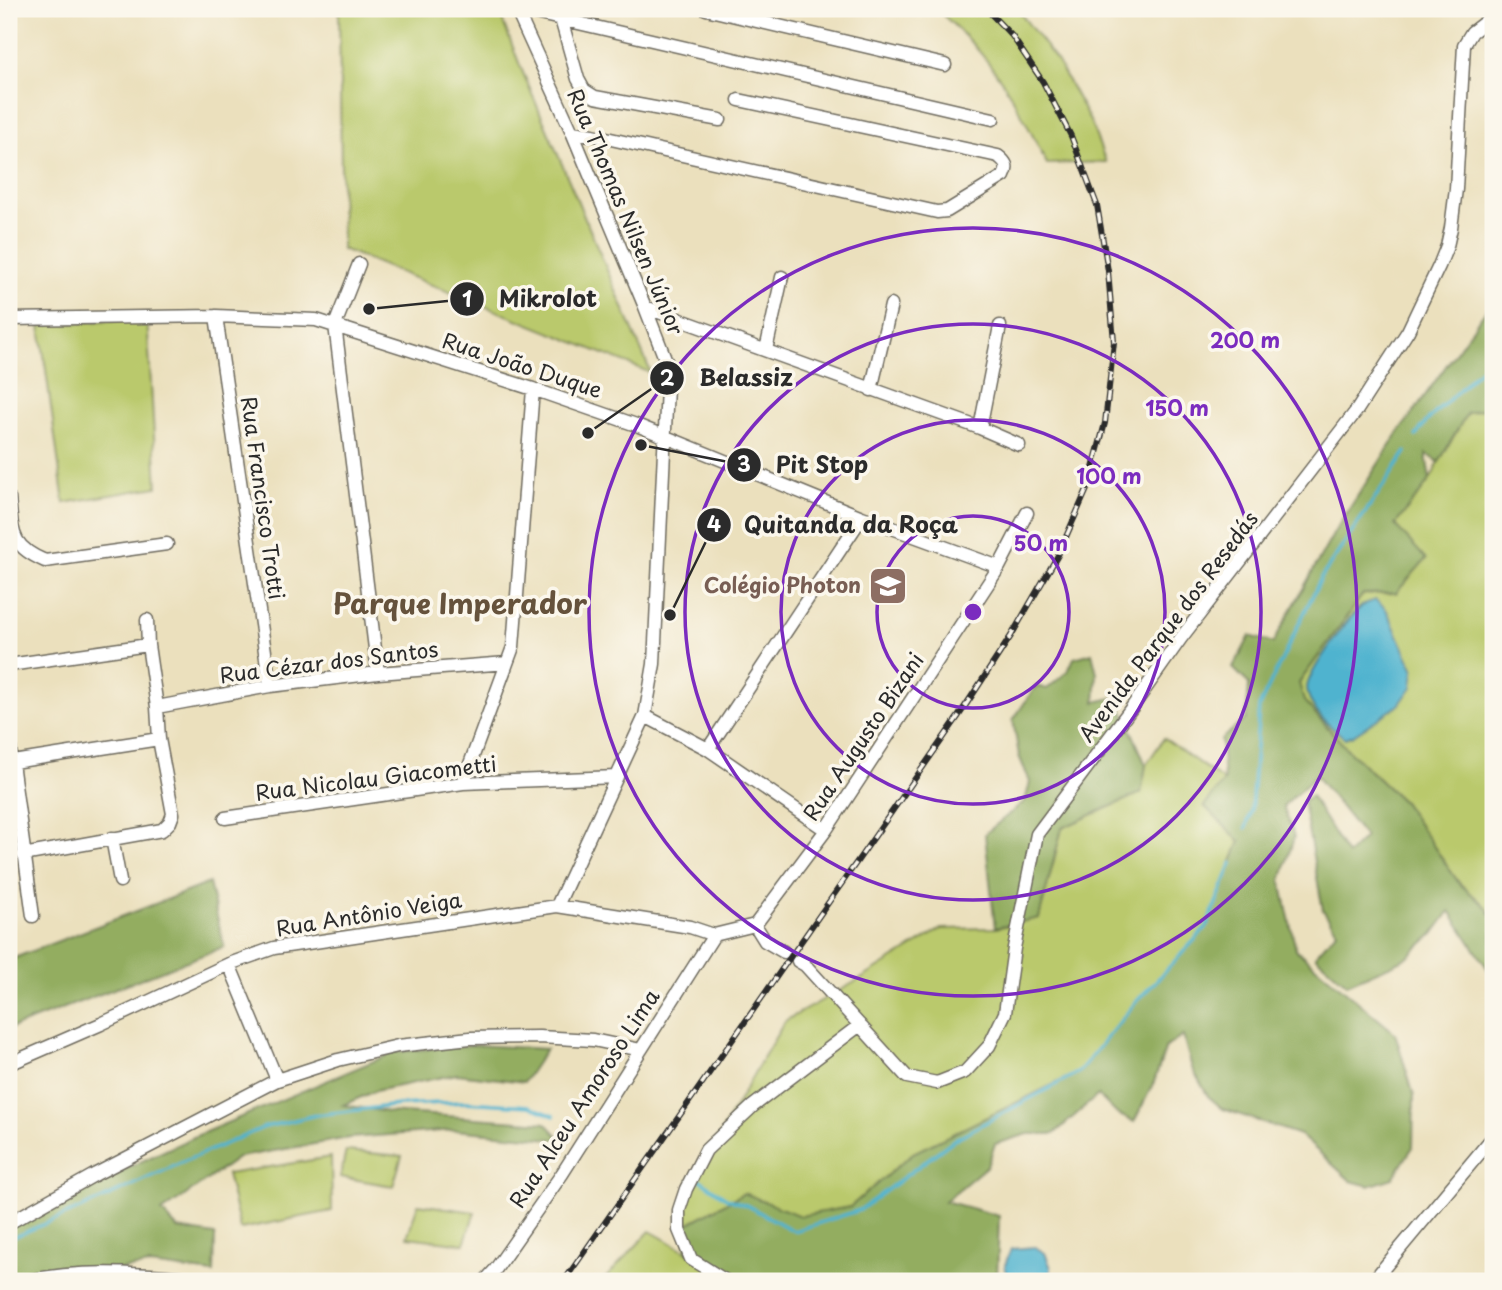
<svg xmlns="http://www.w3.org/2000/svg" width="1502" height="1290" font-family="'Playpen Sans',sans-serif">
<rect width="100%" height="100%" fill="#fbf7ec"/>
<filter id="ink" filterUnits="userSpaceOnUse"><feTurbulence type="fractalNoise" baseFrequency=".0143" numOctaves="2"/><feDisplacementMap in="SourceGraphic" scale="14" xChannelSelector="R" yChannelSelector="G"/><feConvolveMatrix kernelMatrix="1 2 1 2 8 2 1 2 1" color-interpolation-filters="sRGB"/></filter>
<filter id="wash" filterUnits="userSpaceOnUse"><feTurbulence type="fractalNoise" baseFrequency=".00686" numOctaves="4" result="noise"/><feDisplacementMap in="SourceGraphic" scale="28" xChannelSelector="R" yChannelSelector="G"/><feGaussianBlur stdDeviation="1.57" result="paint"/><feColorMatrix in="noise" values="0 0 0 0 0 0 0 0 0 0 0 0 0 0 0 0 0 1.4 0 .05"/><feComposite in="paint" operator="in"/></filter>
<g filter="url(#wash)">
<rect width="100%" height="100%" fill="#ebe0bd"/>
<path fill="#bac96c" stroke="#727a4c" stroke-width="2" d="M 339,9 L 498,9 L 521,68 L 651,373 L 342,249 Z
M 936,9 L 1017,9 L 1057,61 L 1090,121 L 1106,162 L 1047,164 C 1032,134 1018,105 999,77 C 982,52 959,29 936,9 Z
M 147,317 L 157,487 L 64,503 L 40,326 Z
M 1493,406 L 1493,917 L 1485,906 L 1459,883 L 1403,802 L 1348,750 L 1303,701 L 1299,683 L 1363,594 L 1396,593 L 1425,559 L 1395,525 L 1430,480 L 1439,462 L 1467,413 Z
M 1164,738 L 1224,781 L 1204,806 L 1240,841 L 1206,928 L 1135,1003 L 1079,1072 L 913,1153 L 850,1207 L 800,1217 L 744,1193 L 682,1227 L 687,1193 L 756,1070 L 785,1021 L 864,977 L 941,929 L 995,928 L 1039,918 L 1062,828 L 1141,793 L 1146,765 Z
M 346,1151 L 402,1156 L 393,1186 L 340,1177 Z
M 331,1157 L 332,1211 L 240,1229 L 227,1174 Z
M 418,1204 L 475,1212 L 464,1244 L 407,1237 Z
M 650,1231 L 740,1281 L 603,1281 Z"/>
<path fill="#93ad60" stroke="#5f6c46" stroke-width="2" d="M 1481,9 L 1493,9 L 1493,109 L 1489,106 L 1490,17 Z
M 1493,300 L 1493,406 L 1467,413 L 1439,462 L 1426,454 L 1430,480 L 1395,525 L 1426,559 L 1396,593 L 1363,594 L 1299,683 L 1304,701 L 1348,750 L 1403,802 L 1459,883 L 1485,906 L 1493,917 L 1493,977 L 1450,911 L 1433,934 L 1405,959 L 1347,984 L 1315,956 L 1337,931 L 1323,910 L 1303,802 L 1311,796 L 1347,855 L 1365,837 L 1316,776 L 1283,806 L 1294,837 L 1281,881 L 1296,950 L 1395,1033 L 1414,1096 L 1413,1147 L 1393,1178 L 1369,1186 L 1351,1181 L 1300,1135 L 1223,1109 L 1208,1096 L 1192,1068 L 1183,1036 L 1166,1047 L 1154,1082 L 1134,1122 L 1117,1114 L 1098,1095 L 1054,1134 L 1028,1134 L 995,1144 L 987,1166 L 945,1201 L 999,1216 L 997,1281 L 740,1281 L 688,1253 L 682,1227 L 744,1193 L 800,1216 L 850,1207 L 913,1153 L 1079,1072 L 1135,1003 L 1206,928 L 1240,841 L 1204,806 L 1224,781 L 1221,739 L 1246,719 L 1249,684 L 1233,668 L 1250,636 L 1273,643 L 1335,531 L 1397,435 Z
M 1092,653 L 1097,673 L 1095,702 L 1117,697 L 1146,765 L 1141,793 L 1062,828 L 1039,918 L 995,928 L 985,834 L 1025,801 L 1030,782 L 1019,756 L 1013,720 L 1036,686 L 1047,689 L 1068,671 L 1074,658 Z
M 209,883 L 224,947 L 9,1029 L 9,960 Z
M 474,1045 L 546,1049 L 524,1082 L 457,1074 L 375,1091 L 343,1105 L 388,1112 L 546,1123 L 562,1140 L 455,1130 L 349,1138 L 239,1157 L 162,1212 L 178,1229 L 215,1235 L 214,1273 L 150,1265 L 43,1281 L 9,1281 L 9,1223 L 196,1136 L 395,1052 Z"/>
<path fill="#50b3cf" stroke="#3e6f7d" stroke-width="2" d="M 1375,600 L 1386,609 L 1414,670 L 1412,687 L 1399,705 L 1353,735 L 1345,738 C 1330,727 1308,708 1307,688 C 1307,674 1352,611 1365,604 C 1368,602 1372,602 1375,600 Z
M 1035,1247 L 1045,1253 L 1051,1268 L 1050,1281 L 1006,1281 L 1005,1265 L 1011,1249 Z"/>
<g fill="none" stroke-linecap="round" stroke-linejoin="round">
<path stroke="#50b3cf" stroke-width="3.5" d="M 1416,436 L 1425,423 L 1493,357
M 1246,828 L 1251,812 L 1259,707 L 1321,578 L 1406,452
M 699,1179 L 726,1198 L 748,1206 L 794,1231 L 860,1210 L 955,1139 L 1079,1072 L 1135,1003 L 1206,928 L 1232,863
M 9,1239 L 96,1202 L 185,1161 L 265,1127 L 316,1115 L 399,1105 L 465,1102 L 529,1106 L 554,1116"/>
</g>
</g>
<g filter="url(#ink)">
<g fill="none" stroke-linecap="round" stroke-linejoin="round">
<defs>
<path id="minor" d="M 516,9 L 572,132 L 645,307 L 668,366 L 654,664 L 645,716 L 557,906
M 517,9 L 561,19
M 706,9 L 945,65
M 720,120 L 595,97 L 584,90 L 578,79 L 561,19 L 993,119
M 572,132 L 593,135 L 937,212 L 947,211 L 1004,176 C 1009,167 1006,162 998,156 L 739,100
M 359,264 L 335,325 L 378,673
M 645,307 L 980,428 L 1019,445
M 216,316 L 270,686
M 9,319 L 216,316 L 316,320 L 533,389 L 639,426 L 862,517 L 999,567
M 766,350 L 782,277
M 871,390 L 891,305
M 980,428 L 1000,326
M 9,498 C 13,533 10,546 45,561 L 167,544
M 147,620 L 148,645
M 9,665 L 148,645 L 157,707 L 159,739 L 173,814 L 170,822 L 162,830 L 23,855
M 157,707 L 270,686 L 378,673 L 507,663
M 645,716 L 708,749 L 826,830
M 9,741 L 33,916
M 708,749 L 862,517
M 13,762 L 159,739
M 463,783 L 513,647 L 533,389
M 225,818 L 463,783 L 617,777
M 112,838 L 120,881
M 755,925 L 826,830 L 999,567 L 1027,513
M 755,925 L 765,941 L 784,952
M 798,961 L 805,965 L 907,1077 L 937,1083 L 965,1072 L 989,1046 L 1005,1013 L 1014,948 L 1037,834 L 1133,706 L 1181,638 L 1357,410 L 1408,331 L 1439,266 L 1447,246 L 1451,228 L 1456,189 L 1464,45 L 1472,32 L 1493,16
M 229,964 L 277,1080
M 9,1064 L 101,1024 L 229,964 L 274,948 L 557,906 L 690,927 L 714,935 L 755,925
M 9,1223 L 96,1174 L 277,1080 L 338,1060 L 398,1046 L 470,1038 L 539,1037 L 593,1040 L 641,1050
M 28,1281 C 93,1266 163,1277 230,1281
M 485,1281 L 495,1270 L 562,1174 L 714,935
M 726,1281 L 691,1259 L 679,1230 L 679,1210 L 686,1189 L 706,1150 L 753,1106 L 860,1025
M 1373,1281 L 1493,1137
M 1492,1281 L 1493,1280"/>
</defs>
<use href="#minor" stroke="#6e6a5e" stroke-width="15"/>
<use href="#minor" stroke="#fff" stroke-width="12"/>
<defs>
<path id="rail" d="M 564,1281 L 958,717 L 1011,636 L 1058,555 L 1088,487 L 1105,423 L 1114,342 L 1108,271 L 1097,205 L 1071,136 L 1043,82 L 1012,36 L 986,9"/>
</defs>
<use href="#rail" stroke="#2b2b2b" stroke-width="6"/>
<use href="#rail" stroke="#fbf7ec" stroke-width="3.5" stroke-dasharray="10" stroke-linecap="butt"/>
</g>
</g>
<g fill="none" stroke="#7b2cbf" stroke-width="3.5">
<circle cx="973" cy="612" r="96"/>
<circle cx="973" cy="612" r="192"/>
<circle cx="973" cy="612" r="288"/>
<circle cx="973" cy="612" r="384"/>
</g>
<defs>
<symbol id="school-square" viewBox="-11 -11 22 22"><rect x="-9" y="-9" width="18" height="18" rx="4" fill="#8d6e63" stroke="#fbf7ec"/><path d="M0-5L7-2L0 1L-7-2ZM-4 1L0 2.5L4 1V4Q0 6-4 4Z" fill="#fff"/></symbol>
</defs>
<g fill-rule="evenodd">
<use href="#school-square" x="866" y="564" width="44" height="44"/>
</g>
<g text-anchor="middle" stroke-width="7" stroke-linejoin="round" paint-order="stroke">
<g font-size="21" fill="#2b2b2b" stroke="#fbf7ec">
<text transform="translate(625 212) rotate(67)" y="7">Rua Thomas Nilsen Júnior</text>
<text transform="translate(522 366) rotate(18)" y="7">Rua João Duque</text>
<text transform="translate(262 498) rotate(82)" y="7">Rua Francisco Trotti</text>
<text transform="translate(1169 627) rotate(-53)" y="7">Avenida Parque dos Resedás</text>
<text transform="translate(329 663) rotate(-7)" y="7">Rua Cézar dos Santos</text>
<text transform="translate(864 737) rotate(-56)" y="7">Rua Augusto Bizani</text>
<text transform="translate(376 779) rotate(-7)" y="7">Rua Nicolau Giacometti</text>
<text transform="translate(369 915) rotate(-9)" y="7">Rua Antônio Veiga</text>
<text transform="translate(585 1099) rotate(-57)" y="7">Rua Alceu Amoroso Lima</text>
</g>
<g font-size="21" font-weight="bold" fill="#785e54" stroke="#fbf7ec" text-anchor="end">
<text x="861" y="593">Colégio Photon</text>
</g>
<g font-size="28" font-weight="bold" fill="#65523c" stroke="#fbf7ec">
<text x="460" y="614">Parque Imperador</text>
</g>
</g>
<circle cx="973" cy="612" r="10" fill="#7b2cbf" stroke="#fbf7ec" stroke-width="3.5"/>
<g font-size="21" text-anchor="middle" font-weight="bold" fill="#7b2cbf" stroke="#fbf7ec" stroke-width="7" stroke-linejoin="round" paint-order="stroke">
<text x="1245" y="348">200 m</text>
<text x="1177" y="416">150 m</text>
<text x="1109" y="484">100 m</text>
<text x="1041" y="551">50 m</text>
</g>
<path fill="none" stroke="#2b2b2b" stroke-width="2.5" d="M369 309L467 299M588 433L667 378M641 445L744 465M670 615L714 525"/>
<g fill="#2b2b2b" stroke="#fbf7ec" stroke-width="2.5">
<circle cx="369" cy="309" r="7"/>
<circle cx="588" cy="433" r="7"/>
<circle cx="641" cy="445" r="7"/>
<circle cx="670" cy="615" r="7"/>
<circle cx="467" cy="299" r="18"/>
<circle cx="667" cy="378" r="18"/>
<circle cx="744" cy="465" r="18"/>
<circle cx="714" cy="525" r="18"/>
</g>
<g font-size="21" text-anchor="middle" font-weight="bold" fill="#fff">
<text x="467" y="307">1</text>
<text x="667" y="386">2</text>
<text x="744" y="472">3</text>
<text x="714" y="532">4</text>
</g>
<g font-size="23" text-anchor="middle" font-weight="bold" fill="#2b2b2b" stroke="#fbf7ec" stroke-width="7" stroke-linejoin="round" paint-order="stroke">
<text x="548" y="307">Mikrolot</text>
<text x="746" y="386">Belassiz</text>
<text x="822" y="473">Pit Stop</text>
<text x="851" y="533">Quitanda da Roça</text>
</g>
<rect width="1502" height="1290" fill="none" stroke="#fbf7ec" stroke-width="35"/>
</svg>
